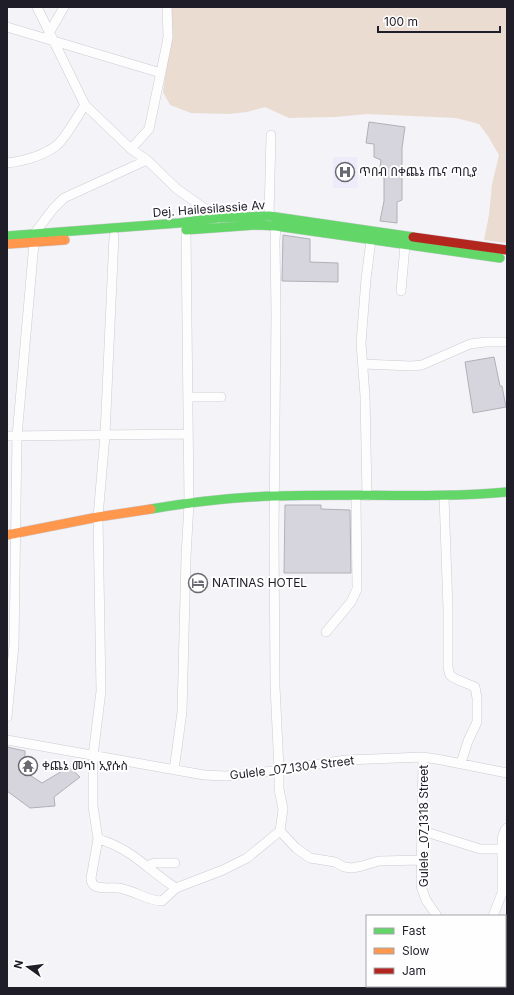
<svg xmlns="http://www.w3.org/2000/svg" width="514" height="995" font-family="Inter,'Noto Sans Ethiopic',sans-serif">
<rect width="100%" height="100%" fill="#f3f3f8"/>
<path fill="#eeecfa" d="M 333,157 L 357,157 L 358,188 L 333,188 Z"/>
<path fill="#ebdcd1" d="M 169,7 L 507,7 L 507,243 L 484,240 L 489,215 L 492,184 L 499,155 L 488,136 L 479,124 L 456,118 L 367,114 L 335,117 L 289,118 L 265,107 L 247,112 L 229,114 L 191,113 L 170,105 L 163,92 C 167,64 172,35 169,7 Z"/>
<path fill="#d6d5dd" stroke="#b0b0b7" d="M 369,122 L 405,127 L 402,148 L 402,200 L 397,202 L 397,223 L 380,221 L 384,201 L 384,178 L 379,175 L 381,160 L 374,157 L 374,144 L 366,143 Z
M 283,235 L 310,239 L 310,262 L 338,263 L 338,282 L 282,281 Z
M 494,357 L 500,386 L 502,386 L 506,407 L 473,413 L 465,362 Z
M 285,505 L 321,505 L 321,509 L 350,510 L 351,573 L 284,573 Z
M 7,747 L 25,751 L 25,772 L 42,783 L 69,767 L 80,777 L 54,797 L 55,806 L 30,808 L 7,791 Z"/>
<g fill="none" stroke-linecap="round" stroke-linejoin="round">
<defs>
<path id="street" d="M 37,7 L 85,105 L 131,149 L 147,160 L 177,189 L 218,218
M 7,27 L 161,73
M 49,33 L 64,7
M 131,149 L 149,129 L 166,48 L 168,37 L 167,7
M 7,163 C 24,161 42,156 56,146 C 66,138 78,115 85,105
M 269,216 L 271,135
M 34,234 L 53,209 L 64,198 L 147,160
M 114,236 L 105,435 L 98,517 L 101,691 L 93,756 L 93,806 L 98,839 C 131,848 148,870 176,888 L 223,870 L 247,858 L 280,831 L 283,809 L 279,789 L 279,769 L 275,686 L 274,535 L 276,313 L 275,241 L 276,226
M 401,291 L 405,245
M 363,364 L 411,366 L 422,365 L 470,344 L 486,342 L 507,342
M 188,397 L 221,397
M 7,436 L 188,434
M 367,496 L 365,396 L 361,343 L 366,279 L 371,240
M 444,496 L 448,609 L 448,668 C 449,670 449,673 450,675 C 453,679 469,684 475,687 L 477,698 L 477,722 L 468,741 L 461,763
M 326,632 L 351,602 L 357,589 L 356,496
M 7,717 L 14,645 L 17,436 L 34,243
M 7,740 L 204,775 L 226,776 L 251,774 L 346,760 L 423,757 L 442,760 L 507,773
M 423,757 L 421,886 L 426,900 L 437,916
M 174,770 L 182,712 L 186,557 L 189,503 L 186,230
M 280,831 L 296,848 L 310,858 L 335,862 L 344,867 L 352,868 L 362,866 L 379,861 L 423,860
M 423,831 L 480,849 L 507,849
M 98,839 L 91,878 C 91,882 92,884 95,886 C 105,890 114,886 123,889 C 137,892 148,901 162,901 L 176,888
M 146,866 L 155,863 L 175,863
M 493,916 L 502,893 L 502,838 L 505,830 L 507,828
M 505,961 L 507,962"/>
<path id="fast" d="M 186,230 L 257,225 L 276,226 L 500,258
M 7,236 L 179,223 L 218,218 L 269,216 L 413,237
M 151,509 C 192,502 234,497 276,496 C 353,493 430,499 507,492"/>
<path id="slow" d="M 9,244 L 65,240
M 7,535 L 98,517 L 151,509"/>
<path id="jam" d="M 413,237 L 507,250"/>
</defs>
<use href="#street" stroke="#cbcbd2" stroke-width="10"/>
<use href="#fast" stroke="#cbcbd2" stroke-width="10"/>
<use href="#slow" stroke="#cbcbd2" stroke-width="10"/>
<use href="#jam" stroke="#cbcbd2" stroke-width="10"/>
<use href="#street" stroke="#fdfdfe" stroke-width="9"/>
<use href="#fast" stroke="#63d668" stroke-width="9"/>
<use href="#slow" stroke="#ff974d" stroke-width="9"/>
<use href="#jam" stroke="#b3261e" stroke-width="9"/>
</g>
<defs>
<symbol id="hospital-ring" viewBox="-11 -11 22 22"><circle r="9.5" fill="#fefefe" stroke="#696971" stroke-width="1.5"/><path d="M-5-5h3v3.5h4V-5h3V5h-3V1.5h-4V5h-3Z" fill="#696971"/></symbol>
<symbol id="hotel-ring" viewBox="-11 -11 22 22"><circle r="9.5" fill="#fefefe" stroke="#696971" stroke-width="1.5"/><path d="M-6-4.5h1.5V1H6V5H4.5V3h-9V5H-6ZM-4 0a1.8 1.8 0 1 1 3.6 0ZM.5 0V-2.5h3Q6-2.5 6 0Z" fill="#696971"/></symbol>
<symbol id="temple-ring" viewBox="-11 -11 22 22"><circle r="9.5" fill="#fefefe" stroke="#696971" stroke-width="1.5"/><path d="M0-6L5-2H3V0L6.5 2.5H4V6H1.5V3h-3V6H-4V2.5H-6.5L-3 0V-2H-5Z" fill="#696971"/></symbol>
</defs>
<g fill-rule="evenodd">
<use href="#hospital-ring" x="334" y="161" width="22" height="22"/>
<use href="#hotel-ring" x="187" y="572" width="22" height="22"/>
<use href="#temple-ring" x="17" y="755" width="22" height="22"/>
</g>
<g text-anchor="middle" stroke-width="4" stroke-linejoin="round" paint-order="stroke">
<g font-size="12" fill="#1f1e28" stroke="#fefefe" text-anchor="start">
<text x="359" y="176">ጥበብ በቀጨኔ ጤና ጣቢያ</text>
<text x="212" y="587">NATINAS HOTEL</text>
<text x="42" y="770">ቀጨኔ መካነ ኢየሱስ</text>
</g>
<g font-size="12" fill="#1f1e28" stroke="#fefefe">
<text transform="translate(209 209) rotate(-4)" y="4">Dej. Hailesilassie Av</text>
<text transform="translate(292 768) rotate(-7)" y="4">Gulele _07_1304 Street</text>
<text transform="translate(424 826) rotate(-90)" y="4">Gulele _07_1318 Street</text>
</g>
</g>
<rect width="514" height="995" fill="none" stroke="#1f1e28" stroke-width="16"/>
<rect x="366" y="915" width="140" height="72" fill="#fefefe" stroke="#a5a4a8"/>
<rect x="374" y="928" width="20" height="6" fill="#63d668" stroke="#a5a4a8"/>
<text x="402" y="935" font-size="12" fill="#1f1e28">Fast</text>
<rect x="374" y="948" width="20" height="6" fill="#ff974d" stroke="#a5a4a8"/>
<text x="402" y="955" font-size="12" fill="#1f1e28">Slow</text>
<rect x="374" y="968" width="20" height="6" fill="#b3261e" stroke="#a5a4a8"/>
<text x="402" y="975" font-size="12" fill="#1f1e28">Jam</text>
<g transform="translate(28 967) rotate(284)" stroke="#fefefe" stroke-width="3" paint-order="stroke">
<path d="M0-3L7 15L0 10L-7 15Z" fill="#1f1e28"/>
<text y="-6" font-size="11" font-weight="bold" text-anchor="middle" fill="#1f1e28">N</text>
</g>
<path d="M378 26v6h122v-6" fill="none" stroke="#1f1e28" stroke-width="2"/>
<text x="384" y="26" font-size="12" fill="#1f1e28" stroke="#fefefe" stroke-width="3" paint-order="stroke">100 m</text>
</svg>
